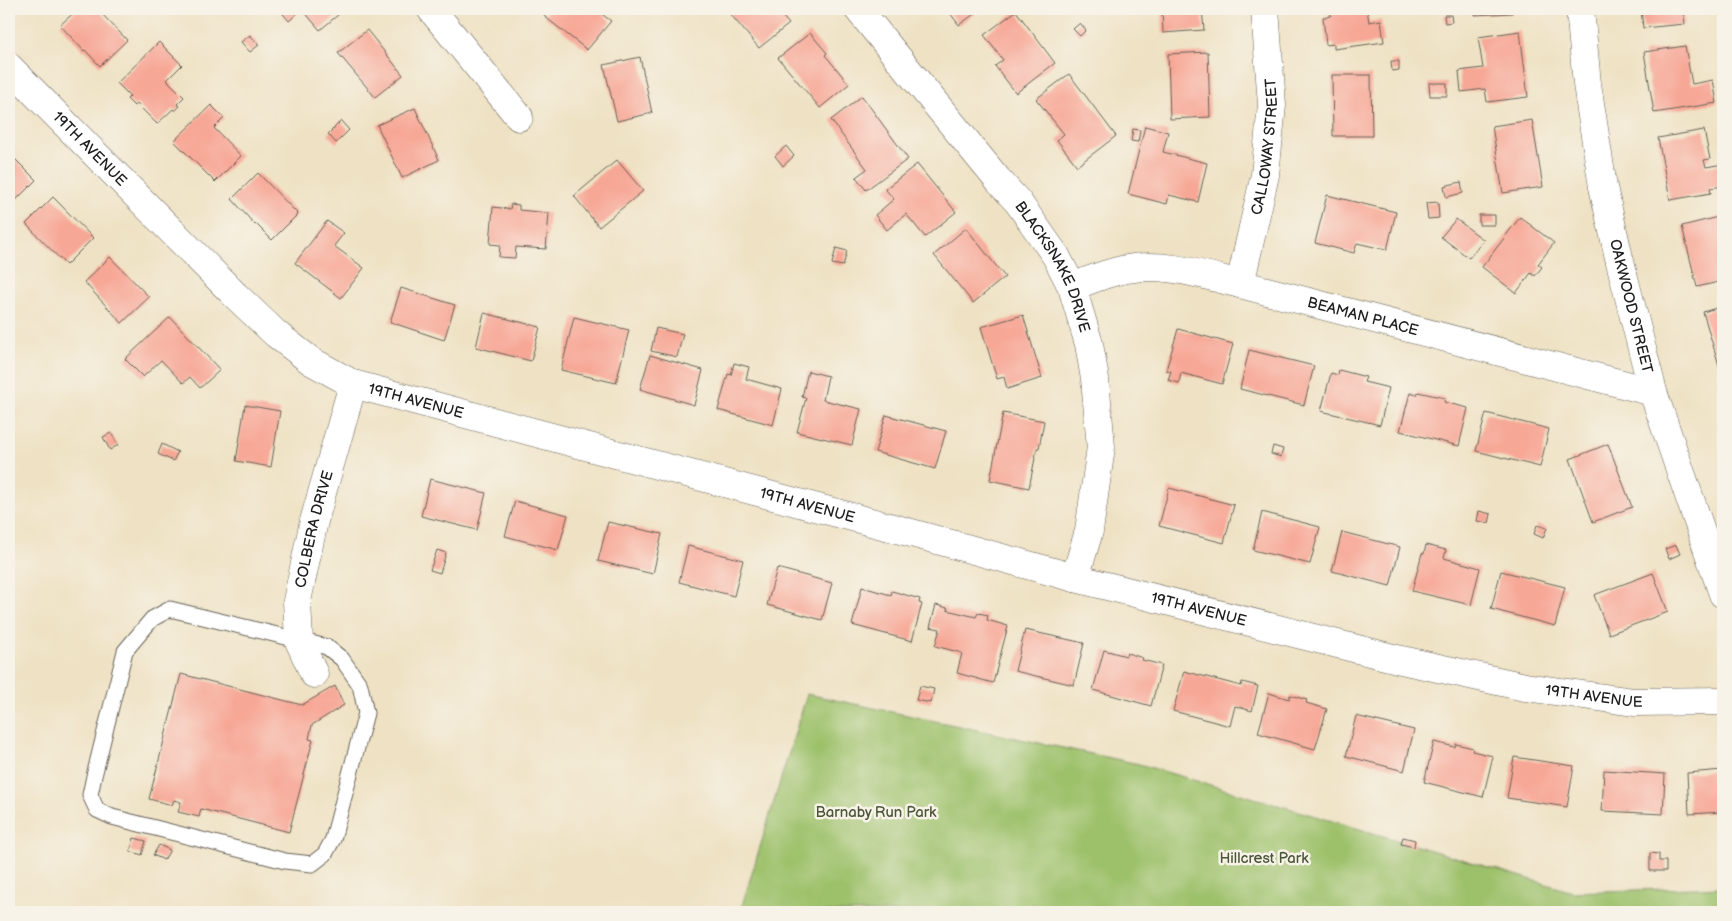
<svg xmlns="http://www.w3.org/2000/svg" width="1732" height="921" font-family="'Balsamiq Sans',sans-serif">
<rect width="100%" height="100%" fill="#f7f3e8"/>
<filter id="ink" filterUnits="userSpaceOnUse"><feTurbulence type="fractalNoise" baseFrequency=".02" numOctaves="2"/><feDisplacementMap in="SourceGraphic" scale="10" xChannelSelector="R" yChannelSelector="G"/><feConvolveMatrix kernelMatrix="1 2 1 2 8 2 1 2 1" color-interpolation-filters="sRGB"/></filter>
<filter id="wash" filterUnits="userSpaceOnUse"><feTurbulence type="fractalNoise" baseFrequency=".0096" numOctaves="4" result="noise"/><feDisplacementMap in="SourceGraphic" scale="20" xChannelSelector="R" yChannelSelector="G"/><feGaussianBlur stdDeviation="1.12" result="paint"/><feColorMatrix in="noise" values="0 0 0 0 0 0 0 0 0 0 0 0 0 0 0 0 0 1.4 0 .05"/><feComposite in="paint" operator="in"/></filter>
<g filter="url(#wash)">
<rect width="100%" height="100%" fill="#efe2c4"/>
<path fill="#9dc16b" stroke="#5c6e44" d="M 807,694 L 1139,764 L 1573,892 L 1723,887 L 1723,912 L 740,912 Z"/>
<g id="blocks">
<path fill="#f7a796" d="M 78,9 L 97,9 L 127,40 L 100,66 L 85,50 L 84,51 L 60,25 Z
M 279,9 L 345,9 L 320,30 L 302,9 L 289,21 Z
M 549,9 L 595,9 L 611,21 L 587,50 L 544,16 Z
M 726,9 L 776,9 L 789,24 L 759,48 Z
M 947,9 L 981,9 L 959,25 Z
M 1162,9 L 1202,9 L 1204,30 L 1163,33 Z
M 1330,9 L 1367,9 L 1369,22 L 1381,20 L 1384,42 L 1334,49 L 1334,44 L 1326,45 L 1323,17 L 1331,16 Z
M 1475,9 L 1512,9 L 1512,13 L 1475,15 Z
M 1641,9 L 1683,9 L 1685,24 L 1643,28 Z
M 1016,11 L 1055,63 L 1016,93 L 995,66 L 1003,60 L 984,35 Z
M 1444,15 L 1451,15 L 1452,22 L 1445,23 Z
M 1080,23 L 1086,30 L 1080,36 L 1073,29 Z
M 367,30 L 403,75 L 375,97 L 338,53 Z
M 1520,31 L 1528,97 L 1487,102 L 1485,89 L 1461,92 L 1459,71 L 1483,68 L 1478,37 Z
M 810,33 L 827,53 L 825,55 L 849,84 L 820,108 L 778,58 Z
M 250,35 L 259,45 L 250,52 L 241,42 Z
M 159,42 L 182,65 L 167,80 L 184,97 L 177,104 L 180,106 L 175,111 L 173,109 L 157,124 L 137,104 L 134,106 L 127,99 L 130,96 L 117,83 Z
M 1685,46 L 1692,84 L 1713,80 L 1717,103 L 1654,113 L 1644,52 Z
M 1208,52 L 1210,117 L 1170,119 L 1168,54 Z
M 640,57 L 652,113 L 617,121 L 604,65 Z
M 1391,61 L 1399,61 L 1399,70 L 1392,71 Z
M 1069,74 L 1116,136 L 1077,166 L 1057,140 L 1064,134 L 1036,99 Z
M 1332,75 L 1371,75 L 1372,136 L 1333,136 Z
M 1429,83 L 1447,83 L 1447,96 L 1430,96 Z
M 862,96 L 908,159 L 866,190 L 856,177 L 867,169 L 831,120 Z
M 211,105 L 224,118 L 214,128 L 241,156 L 215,182 L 174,141 Z
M 415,108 L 439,160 L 402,178 L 377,125 Z
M 1532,120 L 1543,187 L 1503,193 L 1492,126 Z
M 341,121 L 349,130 L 336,143 L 328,134 Z
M 1145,126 L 1168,132 L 1163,152 L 1207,163 L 1198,202 L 1169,195 L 1167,204 L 1128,194 Z
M 1133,129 L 1140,130 L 1138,142 L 1131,141 Z
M 1704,130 L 1710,159 L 1704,160 L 1706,167 L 1723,164 L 1723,186 L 1710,188 L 1711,193 L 1670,200 L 1658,138 Z
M 786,146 L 794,156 L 783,166 L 775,156 Z
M 9,153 L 36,180 L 10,206 L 9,205 Z
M 617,160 L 643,191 L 599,227 L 574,196 Z
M 917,164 L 956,212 L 925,237 L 906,214 L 887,230 L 875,215 L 894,199 L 885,189 Z
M 258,173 L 298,214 L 272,240 L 256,224 L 255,225 L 232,199 Z
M 1461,182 L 1463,193 L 1446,197 L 1444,186 Z
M 1327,195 L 1396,212 L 1387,250 L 1357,243 L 1354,253 L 1315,243 Z
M 53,197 L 93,238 L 66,265 L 26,224 Z
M 1438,202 L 1439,218 L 1428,219 L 1426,203 Z
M 511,204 L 519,205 L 519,210 L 549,213 L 546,249 L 516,247 L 515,258 L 499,257 L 500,245 L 490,244 L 493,207 L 510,209 Z
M 1479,215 L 1495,215 L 1495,225 L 1479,225 Z
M 1722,216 L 1723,281 L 1697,287 L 1682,226 Z
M 1520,217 L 1554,243 L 1538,264 L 1542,267 L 1535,276 L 1531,273 L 1516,293 L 1482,267 Z
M 1456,219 L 1484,240 L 1469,258 L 1441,237 Z
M 327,221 L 344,233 L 334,246 L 364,268 L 341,298 L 295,263 Z
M 966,228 L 1005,277 L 973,303 L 934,255 Z
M 836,248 L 847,251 L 843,266 L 832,264 Z
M 110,257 L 149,297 L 122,323 L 84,282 Z
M 401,288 L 455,305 L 444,340 L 390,322 Z
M 1723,306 L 1723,372 L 1721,372 L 1703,312 Z
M 484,313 L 540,327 L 531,361 L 476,347 Z
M 1023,315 L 1042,378 L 1007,389 L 1004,377 L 997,379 L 981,327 Z
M 170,317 L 220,370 L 200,388 L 190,377 L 183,383 L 161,360 L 143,377 L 125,359 Z
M 574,317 L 629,330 L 616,383 L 561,370 Z
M 656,328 L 683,334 L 677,357 L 651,351 Z
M 1178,329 L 1233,344 L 1222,384 L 1181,373 L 1179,383 L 1168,380 L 1171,371 L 1166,370 Z
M 1249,350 L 1314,366 L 1304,405 L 1240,389 Z
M 650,355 L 703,370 L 694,405 L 640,389 Z
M 734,363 L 749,367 L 746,379 L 782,389 L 773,425 L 718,410 L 728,374 L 731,375 Z
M 1339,370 L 1366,377 L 1364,382 L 1389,388 L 1380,425 L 1321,411 L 1331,373 L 1338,375 Z
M 808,371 L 828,376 L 823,400 L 861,409 L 852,445 L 797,432 L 806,398 L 802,397 Z
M 1418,392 L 1445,398 L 1444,402 L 1468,408 L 1459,446 L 1400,431 L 1410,393 L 1417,395 Z
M 245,405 L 280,411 L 271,467 L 236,461 Z
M 1003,413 L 1044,421 L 1039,448 L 1037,448 L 1029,488 L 990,480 Z
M 1486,413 L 1549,429 L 1540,467 L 1476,451 Z
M 886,415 L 946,431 L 935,469 L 875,452 Z
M 111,433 L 118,445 L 110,450 L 103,437 Z
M 162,444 L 178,452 L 173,461 L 158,454 Z
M 1608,444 L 1632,507 L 1593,522 L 1570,459 Z
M 1273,446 L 1283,449 L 1281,457 L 1271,454 Z
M 430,479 L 486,493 L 477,530 L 421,516 Z
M 1169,488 L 1234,505 L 1224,543 L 1159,526 Z
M 515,501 L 568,515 L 558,550 L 505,536 Z
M 1479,511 L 1491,514 L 1489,523 L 1477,521 Z
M 1262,512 L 1320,527 L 1310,564 L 1253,550 Z
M 608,522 L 662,534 L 653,574 L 598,561 Z
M 1537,525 L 1547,528 L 1543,538 L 1534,534 Z
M 1342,532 L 1400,547 L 1390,586 L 1332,571 Z
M 1426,545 L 1446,550 L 1444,558 L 1480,568 L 1471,605 L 1412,591 L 1422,553 L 1424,554 Z
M 1676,545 L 1680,554 L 1669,559 L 1665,549 Z
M 688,546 L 743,560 L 734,596 L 679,582 Z
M 437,550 L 446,553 L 440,573 L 430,570 Z
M 777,568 L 832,583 L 822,620 L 767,605 Z
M 1501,571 L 1565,587 L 1555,626 L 1491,609 Z
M 1653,573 L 1668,612 L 1609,634 L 1594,595 Z
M 862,587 L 891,595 L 892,591 L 920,599 L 919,603 L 922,604 L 912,641 L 852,625 Z
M 936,605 L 948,608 L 947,610 L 976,617 L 978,613 L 988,615 L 987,620 L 1008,626 L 993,683 L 957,673 L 962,653 L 935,646 L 940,629 L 930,627 Z
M 1025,630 L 1084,643 L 1074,685 L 1015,671 Z
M 1104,650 L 1126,656 L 1127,653 L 1143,658 L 1142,660 L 1162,665 L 1151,706 L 1093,690 Z
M 1184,671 L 1241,686 L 1242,682 L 1258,686 L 1252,711 L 1235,706 L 1230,726 L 1173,711 Z
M 181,674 L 302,705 L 335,686 L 344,705 L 312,725 L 309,739 L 313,740 L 289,832 L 201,809 L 199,817 L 178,812 L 181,802 L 174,800 L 172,805 L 149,799 Z
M 920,686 L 934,689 L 931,703 L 916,700 Z
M 1269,693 L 1289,699 L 1290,695 L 1307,700 L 1306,703 L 1327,709 L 1315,749 L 1258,733 Z
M 1356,716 L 1414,730 L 1404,771 L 1346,756 Z
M 1434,742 L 1455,747 L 1456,744 L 1473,748 L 1472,751 L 1493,756 L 1483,797 L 1424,782 Z
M 1514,757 L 1574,766 L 1567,807 L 1507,798 Z
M 1604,770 L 1665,774 L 1663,814 L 1602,811 Z
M 1723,770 L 1723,812 L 1689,814 L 1687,773 Z
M 1403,837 L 1415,840 L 1414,847 L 1401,844 Z
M 134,838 L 146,841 L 142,855 L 130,851 Z
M 159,845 L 170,850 L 164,860 L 153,855 Z
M 1650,853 L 1659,854 L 1659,861 L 1666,861 L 1666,871 L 1650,871 Z"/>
</g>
</g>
<g filter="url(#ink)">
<use href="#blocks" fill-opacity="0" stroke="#666157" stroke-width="1"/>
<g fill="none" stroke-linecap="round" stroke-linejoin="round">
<defs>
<path id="service" d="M 170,609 L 327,647 L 342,659 L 360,685 L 366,713 L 333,839 L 325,854 L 312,864 L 285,861 L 112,817 L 97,810 L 90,795 L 94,776 L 125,651 L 152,619 Z"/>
<g id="minor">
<path d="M 431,9 L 519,117"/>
<path id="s1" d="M 858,9 L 998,180 L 1018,202 L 1056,256 L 1072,287 L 1089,344 L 1095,379 L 1101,447 L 1089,531 L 1075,578"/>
<path id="s2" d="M 1580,9 L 1587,84 L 1603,187 L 1620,262 L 1653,392 L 1723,594"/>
<path id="s3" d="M 9,67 L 236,296 L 276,334 L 311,361 L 353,384 L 897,529 L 1075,578 L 1397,659 L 1525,687 L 1634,702 L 1723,701"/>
<path id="s4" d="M 1240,284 L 1265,175 L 1272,105 L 1265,9"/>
<path id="s5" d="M 1072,287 C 1090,280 1108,272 1127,269 C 1164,262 1204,275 1240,284 L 1653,392"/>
<path id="s6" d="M 314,674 L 299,641 L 297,601 L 314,521 L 353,384"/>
</g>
</defs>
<use href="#service" stroke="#666157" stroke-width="17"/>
<use href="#minor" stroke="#666157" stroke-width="29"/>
<use href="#service" stroke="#fff" stroke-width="15"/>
<use href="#minor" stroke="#fff" stroke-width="28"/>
</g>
</g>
<g text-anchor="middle" stroke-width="5" stroke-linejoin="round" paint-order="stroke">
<g font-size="15" fill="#1c1c1c" stroke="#f7f3e8">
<text dy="5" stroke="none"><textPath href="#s4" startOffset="140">CALLOWAY STREET</textPath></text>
<text dy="5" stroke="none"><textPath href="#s3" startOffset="115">19TH AVENUE</textPath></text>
<text dy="5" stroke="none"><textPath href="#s1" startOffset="325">BLACKSNAKE DRIVE</textPath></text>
<text dy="5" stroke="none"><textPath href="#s2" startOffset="302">OAKWOOD STREET</textPath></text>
<text dy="5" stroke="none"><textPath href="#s5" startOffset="300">BEAMAN PLACE</textPath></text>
<text dy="5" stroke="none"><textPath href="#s3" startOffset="535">19TH AVENUE</textPath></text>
<text dy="5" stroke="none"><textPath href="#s3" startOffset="940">19TH AVENUE</textPath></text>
<text dy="5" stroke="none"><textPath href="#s6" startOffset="150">COLBERA DRIVE</textPath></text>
<text dy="5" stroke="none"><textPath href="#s3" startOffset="1345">19TH AVENUE</textPath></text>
<text dy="5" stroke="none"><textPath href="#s3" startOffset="1750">19TH AVENUE</textPath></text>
</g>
<g font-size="15" fill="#495638" stroke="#f7f3e8">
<text x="876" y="817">Barnaby Run Park</text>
<text x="1264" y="863">Hillcrest Park</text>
</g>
</g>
<rect width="1732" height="921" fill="none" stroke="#f7f3e8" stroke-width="30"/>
</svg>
